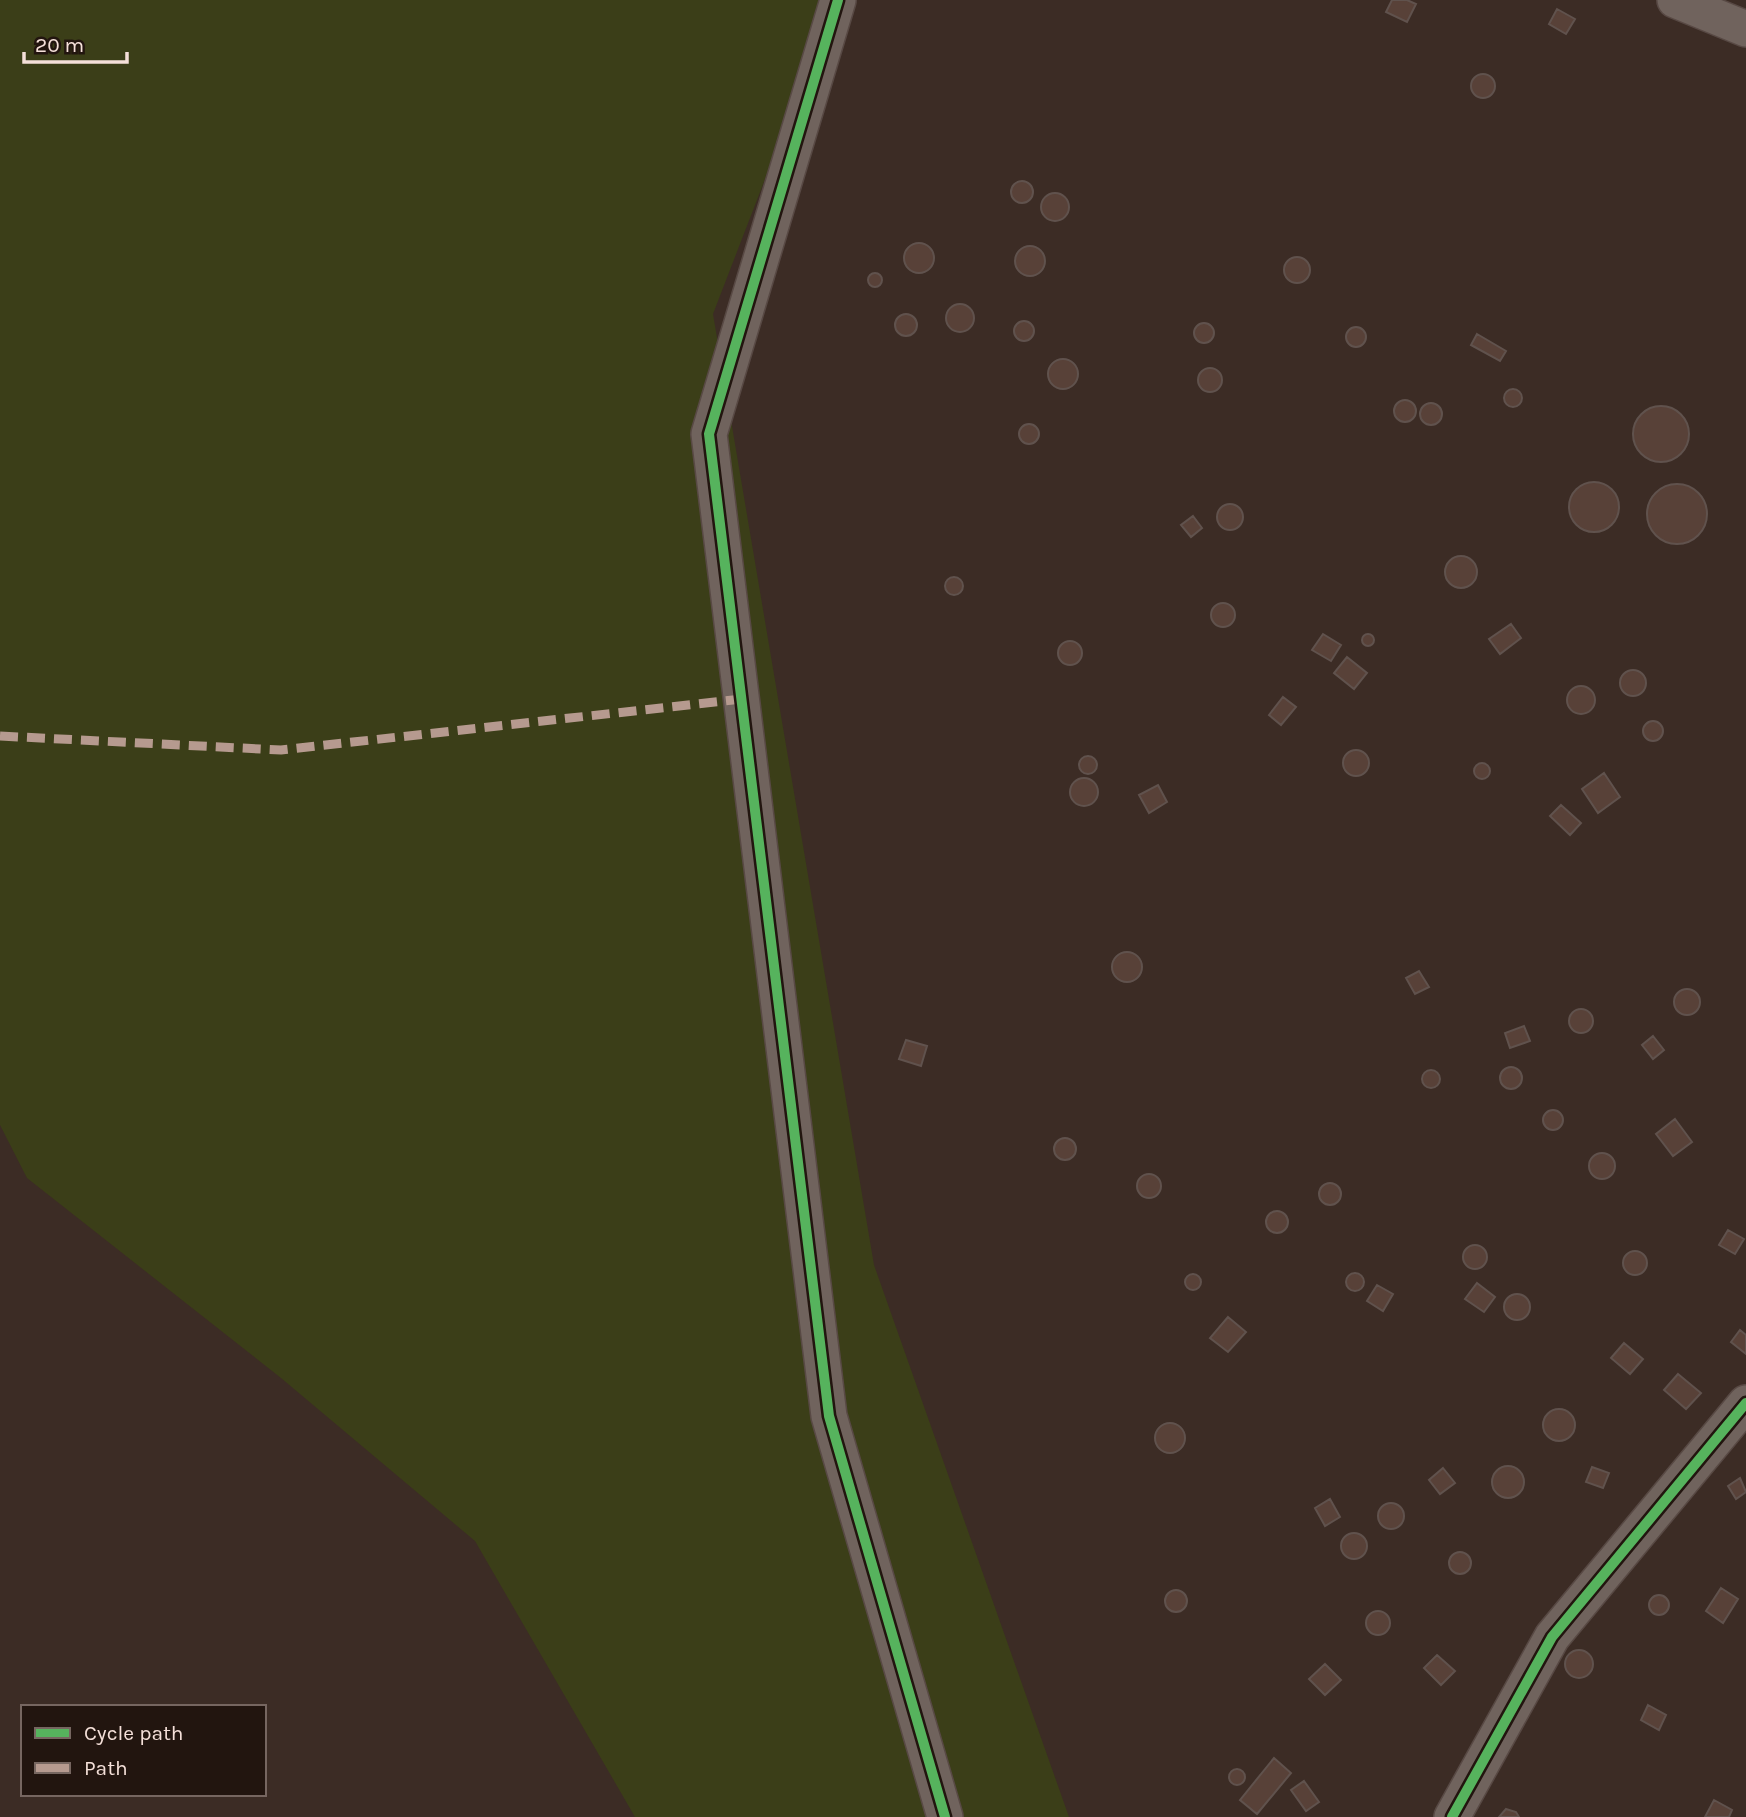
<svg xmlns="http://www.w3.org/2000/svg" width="1746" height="1817" font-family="Karla,sans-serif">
<rect width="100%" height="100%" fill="#3c2c25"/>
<path fill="#3b3e18" d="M 0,0 L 834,0 L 713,314 L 874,1265 L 1069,1817 L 635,1817 L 475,1541 L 281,1378 L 27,1178 L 0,1125 Z"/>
<path fill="#584138" stroke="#60524d" stroke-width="2" d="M 1392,0 L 1407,0 L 1416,4 L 1407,22 L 1386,12 Z
M 1557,9 L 1575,19 L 1566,34 L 1549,24 Z
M1471 86a12 12 0 1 1 24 0a12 12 0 1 1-24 0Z
M1011 192a11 11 0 1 1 22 0a11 11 0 1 1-22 0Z
M1041 207a14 14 0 1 1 28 0a14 14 0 1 1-28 0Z
M904 258a15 15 0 1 1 30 0a15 15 0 1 1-30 0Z
M1015 261a15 15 0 1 1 30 0a15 15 0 1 1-30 0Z
M1284 270a13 13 0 1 1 26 0a13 13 0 1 1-26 0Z
M868 280a7 7 0 1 1 14 0a7 7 0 1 1-14 0Z
M946 318a14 14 0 1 1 28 0a14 14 0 1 1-28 0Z
M895 325a11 11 0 1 1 22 0a11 11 0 1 1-22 0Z
M1014 331a10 10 0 1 1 20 0a10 10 0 1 1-20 0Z
M1194 333a10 10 0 1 1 20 0a10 10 0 1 1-20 0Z
M1346 337a10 10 0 1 1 20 0a10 10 0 1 1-20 0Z
M 1477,334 L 1506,351 L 1500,361 L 1471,345 Z
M1048 374a15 15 0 1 1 30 0a15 15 0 1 1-30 0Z
M1198 380a12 12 0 1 1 24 0a12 12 0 1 1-24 0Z
M1504 398a9 9 0 1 1 18 0a9 9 0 1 1-18 0Z
M1394 411a11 11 0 1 1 22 0a11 11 0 1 1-22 0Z
M1420 414a11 11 0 1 1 22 0a11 11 0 1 1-22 0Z
M1633 434a28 28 0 1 1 56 0a28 28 0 1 1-56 0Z
M1019 434a10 10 0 1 1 20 0a10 10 0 1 1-20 0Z
M1569 507a25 25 0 1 1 50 0a25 25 0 1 1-50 0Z
M1647 514a30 30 0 1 1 60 0a30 30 0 1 1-60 0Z
M1217 517a13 13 0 1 1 26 0a13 13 0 1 1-26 0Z
M 1193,516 L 1202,528 L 1191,537 L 1181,525 Z
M1445 572a16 16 0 1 1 32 0a16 16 0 1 1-32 0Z
M945 586a9 9 0 1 1 18 0a9 9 0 1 1-18 0Z
M1211 615a12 12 0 1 1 24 0a12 12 0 1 1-24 0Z
M 1511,624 L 1521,638 L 1500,654 L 1489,639 Z
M1362 640a6 6 0 1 1 12 0a6 6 0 1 1-12 0Z
M 1323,634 L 1341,645 L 1331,661 L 1312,650 Z
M1058 653a12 12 0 1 1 24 0a12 12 0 1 1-24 0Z
M 1347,657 L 1367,673 L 1354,689 L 1334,673 Z
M1620 683a13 13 0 1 1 26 0a13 13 0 1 1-26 0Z
M1567 700a14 14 0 1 1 28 0a14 14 0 1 1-28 0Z
M 1283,697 L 1296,707 L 1281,725 L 1269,715 Z
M1643 731a10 10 0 1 1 20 0a10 10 0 1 1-20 0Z
M1343 763a13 13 0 1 1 26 0a13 13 0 1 1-26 0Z
M1079 765a9 9 0 1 1 18 0a9 9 0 1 1-18 0Z
M1474 771a8 8 0 1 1 16 0a8 8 0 1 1-16 0Z
M 1604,773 L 1620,797 L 1598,813 L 1582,789 Z
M1070 792a14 14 0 1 1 28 0a14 14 0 1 1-28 0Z
M 1158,785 L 1167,802 L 1149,813 L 1139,795 Z
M 1561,805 L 1581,823 L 1570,835 L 1550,816 Z
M1112 967a15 15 0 1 1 30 0a15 15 0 1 1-30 0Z
M 1419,971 L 1429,987 L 1415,994 L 1406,978 Z
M1674 1002a13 13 0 1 1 26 0a13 13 0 1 1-26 0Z
M1569 1021a12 12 0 1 1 24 0a12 12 0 1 1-24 0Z
M 1524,1026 L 1530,1041 L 1510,1048 L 1505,1033 Z
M 1653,1036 L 1664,1050 L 1653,1059 L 1642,1045 Z
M 906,1040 L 927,1046 L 921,1066 L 899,1059 Z
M1500 1078a11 11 0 1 1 22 0a11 11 0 1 1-22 0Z
M1422 1079a9 9 0 1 1 18 0a9 9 0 1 1-18 0Z
M1543 1120a10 10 0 1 1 20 0a10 10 0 1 1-20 0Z
M 1675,1119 L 1692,1142 L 1673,1156 L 1656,1134 Z
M1054 1149a11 11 0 1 1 22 0a11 11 0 1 1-22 0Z
M1589 1166a13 13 0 1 1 26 0a13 13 0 1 1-26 0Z
M1137 1186a12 12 0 1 1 24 0a12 12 0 1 1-24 0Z
M1319 1194a11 11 0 1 1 22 0a11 11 0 1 1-22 0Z
M1266 1222a11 11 0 1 1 22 0a11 11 0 1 1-22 0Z
M 1728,1230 L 1744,1239 L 1735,1254 L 1719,1245 Z
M1463 1257a12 12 0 1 1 24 0a12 12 0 1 1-24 0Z
M1623 1263a12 12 0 1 1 24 0a12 12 0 1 1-24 0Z
M1346 1282a9 9 0 1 1 18 0a9 9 0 1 1-18 0Z
M1185 1282a8 8 0 1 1 16 0a8 8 0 1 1-16 0Z
M 1477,1283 L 1495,1297 L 1484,1312 L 1465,1299 Z
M 1377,1285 L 1393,1294 L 1383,1311 L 1367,1301 Z
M1504 1307a13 13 0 1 1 26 0a13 13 0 1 1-26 0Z
M 1228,1317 L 1246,1332 L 1228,1352 L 1210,1338 Z
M 1740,1330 L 1746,1335 L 1746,1354 L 1731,1342 Z
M 1624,1343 L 1643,1359 L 1630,1374 L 1611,1358 Z
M 1678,1374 L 1701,1393 L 1686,1409 L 1664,1390 Z
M1543 1425a16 16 0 1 1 32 0a16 16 0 1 1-32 0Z
M1155 1438a15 15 0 1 1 30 0a15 15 0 1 1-30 0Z
M1492 1482a16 16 0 1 1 32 0a16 16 0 1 1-32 0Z
M 1592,1467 L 1609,1473 L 1603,1488 L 1586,1482 Z
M 1443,1468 L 1455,1483 L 1440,1494 L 1429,1480 Z
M 1740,1478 L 1746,1492 L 1736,1499 L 1728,1486 Z
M 1330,1499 L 1340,1517 L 1325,1526 L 1315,1508 Z
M1378 1516a13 13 0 1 1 26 0a13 13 0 1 1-26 0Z
M1341 1546a13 13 0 1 1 26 0a13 13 0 1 1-26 0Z
M1449 1563a11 11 0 1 1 22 0a11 11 0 1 1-22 0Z
M 1721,1588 L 1738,1599 L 1723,1623 L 1706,1611 Z
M1165 1601a11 11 0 1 1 22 0a11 11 0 1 1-22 0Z
M1649 1605a10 10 0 1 1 20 0a10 10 0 1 1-20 0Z
M1366 1623a12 12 0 1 1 24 0a12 12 0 1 1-24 0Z
M1565 1664a14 14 0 1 1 28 0a14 14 0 1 1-28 0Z
M 1437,1655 L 1455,1671 L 1441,1685 L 1424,1668 Z
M 1325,1664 L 1341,1680 L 1325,1695 L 1309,1679 Z
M 1648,1705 L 1666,1715 L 1659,1730 L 1641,1720 Z
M 1274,1758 L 1291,1773 L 1257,1814 L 1240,1800 Z
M1229 1777a8 8 0 1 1 16 0a8 8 0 1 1-16 0Z
M 1304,1781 L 1319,1802 L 1306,1811 L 1291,1790 Z
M 1714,1800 L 1732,1810 L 1729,1817 L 1705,1817 Z
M 1506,1809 L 1516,1812 L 1519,1817 L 1499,1817 Z"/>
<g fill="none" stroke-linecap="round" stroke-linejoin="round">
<defs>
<path id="street" d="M 838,0 L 709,434 L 829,1416 L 945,1817
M 1675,0 L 1746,29
M 1452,1817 L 1552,1637 L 1746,1403"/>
</defs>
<use href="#street" stroke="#584944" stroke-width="38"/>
<use href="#street" stroke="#70635d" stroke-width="35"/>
<path stroke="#b69a8f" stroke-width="9" stroke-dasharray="18 9" stroke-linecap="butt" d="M 0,736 L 281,750 L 742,699"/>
<defs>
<path id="cycleway" d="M 838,0 L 709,434 L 829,1416 L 945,1817
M 1452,1817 L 1552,1637 L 1746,1403"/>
</defs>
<use href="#cycleway" stroke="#22150f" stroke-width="15"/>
<use href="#cycleway" stroke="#56b35d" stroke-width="10"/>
</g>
<rect x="21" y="1705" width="245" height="91" fill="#22150f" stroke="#766660" stroke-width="2"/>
<rect x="35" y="1728" width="35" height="10" fill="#56b35d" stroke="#766660" stroke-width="2"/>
<text x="84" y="1740" font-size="21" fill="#f5e0d9">Cycle path</text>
<rect x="35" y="1763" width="35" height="10" fill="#b69a8f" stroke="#766660" stroke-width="2"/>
<text x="84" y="1775" font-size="21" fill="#f5e0d9">Path</text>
<path d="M24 52v10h103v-10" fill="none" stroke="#f5e0d9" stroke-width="3.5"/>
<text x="35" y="52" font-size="21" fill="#f5e0d9" stroke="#22150f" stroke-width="5" paint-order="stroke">20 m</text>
</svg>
